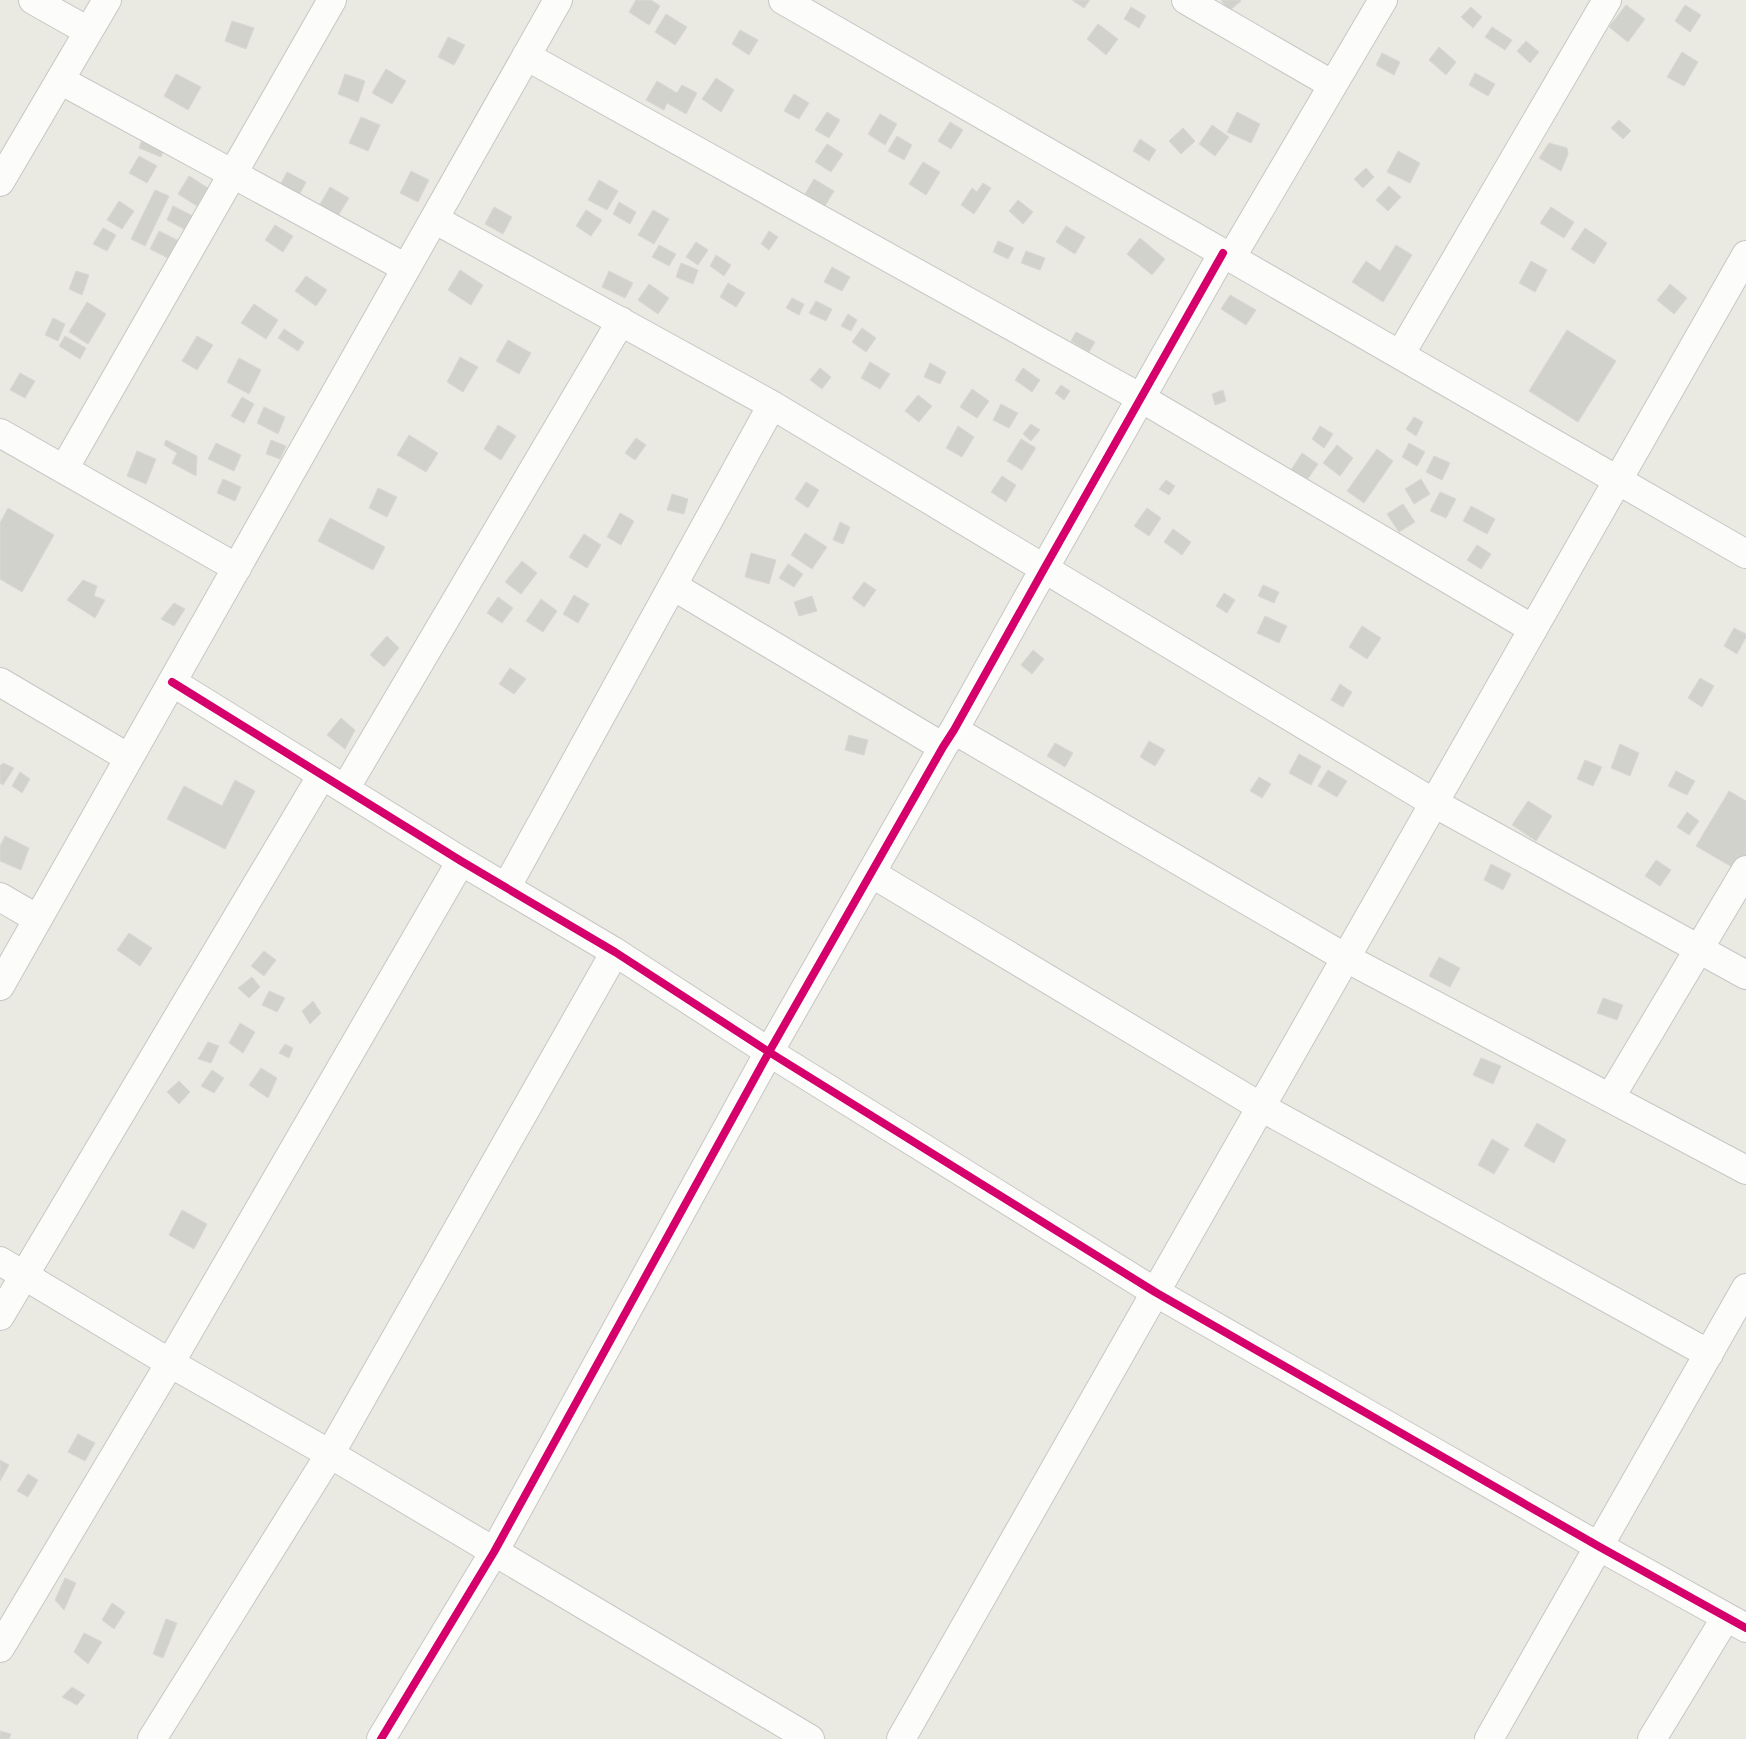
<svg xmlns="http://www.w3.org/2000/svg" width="1746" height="1739" font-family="'DejaVu Sans',sans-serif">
<rect width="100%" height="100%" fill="#eae9e2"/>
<path fill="#d2d2cd" stroke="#dad7d2" d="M 636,0 L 651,0 L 660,6 L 649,25 L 629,12 Z
M 1072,0 L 1090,0 L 1084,8 Z
M 1221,0 L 1240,0 L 1241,1 L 1229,11 Z
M 1626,5 L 1645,19 L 1628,42 L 1609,27 Z
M 1685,5 L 1701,15 L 1690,32 L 1675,21 Z
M 1131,7 L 1146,16 L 1139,28 L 1124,19 Z
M 1471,7 L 1482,17 L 1473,28 L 1461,17 Z
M 666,14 L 687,27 L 675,45 L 655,32 Z
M 232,21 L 254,28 L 246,49 L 225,41 Z
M 1098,24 L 1118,39 L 1106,55 L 1087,39 Z
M 1492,27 L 1512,40 L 1505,50 L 1485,37 Z
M 740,30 L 758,40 L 749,55 L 732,44 Z
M 448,37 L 465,45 L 454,65 L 438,57 Z
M 1526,41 L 1539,52 L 1530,63 L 1517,51 Z
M 1439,47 L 1456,62 L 1446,75 L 1429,60 Z
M 1682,52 L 1698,62 L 1684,86 L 1667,77 Z
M 1382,53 L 1400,62 L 1394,75 L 1376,65 Z
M 386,69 L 406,81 L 392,104 L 372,93 Z
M 1475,73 L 1495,84 L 1488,96 L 1469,85 Z
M 176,74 L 201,87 L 188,110 L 164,96 Z
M 345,74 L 365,81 L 358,102 L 338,94 Z
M 716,78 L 734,90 L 721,112 L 702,99 Z
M 657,81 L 677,93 L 682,85 L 697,93 L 686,114 L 667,103 L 664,110 L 646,100 Z
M 794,94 L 809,103 L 799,119 L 784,111 Z
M 827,112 L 840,120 L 829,138 L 815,130 Z
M 1237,112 L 1260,124 L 1251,143 L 1227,132 Z
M 880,114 L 897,124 L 885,145 L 868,134 Z
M 361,117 L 380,125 L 368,151 L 349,143 Z
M 1619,120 L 1631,131 L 1623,139 L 1611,128 Z
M 950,122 L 963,130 L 951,149 L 938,141 Z
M 1212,125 L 1229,137 L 1215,156 L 1199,144 Z
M 1183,128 L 1195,141 L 1181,154 L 1169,141 Z
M 145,132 L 167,142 L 161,157 L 139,148 Z
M 897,136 L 912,145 L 904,160 L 888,151 Z
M 1140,139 L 1156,150 L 1149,161 L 1133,151 Z
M 1549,143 L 1567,148 L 1568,154 L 1561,171 L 1539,158 Z
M 827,144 L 843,154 L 831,172 L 815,162 Z
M 1398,151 L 1420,163 L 1410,183 L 1387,172 Z
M 139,156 L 157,166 L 147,183 L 129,173 Z
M 923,162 L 940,172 L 926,195 L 909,184 Z
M 1366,168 L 1374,177 L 1363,188 L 1354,179 Z
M 411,171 L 429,180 L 418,202 L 400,193 Z
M 287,172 L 306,182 L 297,199 L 278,189 Z
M 189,176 L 208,188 L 197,206 L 178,194 Z
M 814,179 L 834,191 L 825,206 L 805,194 Z
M 599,180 L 618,191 L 607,210 L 588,200 Z
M 983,183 L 991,188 L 974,214 L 961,205 L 972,188 L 977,192 Z
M 1389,186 L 1401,197 L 1388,211 L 1376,200 Z
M 330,187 L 349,198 L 334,222 L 316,211 Z
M 155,190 L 169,196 L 145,246 L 131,239 Z
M 1018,200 L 1033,212 L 1023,224 L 1009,211 Z
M 119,201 L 134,211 L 122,229 L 107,220 Z
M 619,202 L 636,212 L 630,224 L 613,214 Z
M 173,206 L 193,216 L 186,230 L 167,220 Z
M 494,207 L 512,217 L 503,234 L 485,224 Z
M 1551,207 L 1574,222 L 1564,238 L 1540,223 Z
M 586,210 L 602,220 L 591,236 L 576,226 Z
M 653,210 L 669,219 L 654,244 L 638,235 Z
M 275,225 L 293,236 L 283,252 L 265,240 Z
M 1066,226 L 1085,237 L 1075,254 L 1056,242 Z
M 103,228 L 116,235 L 107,251 L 93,244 Z
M 1585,228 L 1607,243 L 1594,264 L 1571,249 Z
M 159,231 L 179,241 L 170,259 L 150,249 Z
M 769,231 L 778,237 L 769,250 L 761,244 Z
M 1140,238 L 1165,259 L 1152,275 L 1127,254 Z
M 998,241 L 1014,248 L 1008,259 L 993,252 Z
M 696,242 L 708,250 L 698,265 L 686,257 Z
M 659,245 L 676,254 L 669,266 L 652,257 Z
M 1396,245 L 1412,255 L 1383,302 L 1352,282 L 1366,261 L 1380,271 Z
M 1026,251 L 1045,258 L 1040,270 L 1021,263 Z
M 716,255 L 731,265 L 724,276 L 710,266 Z
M 1531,261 L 1547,270 L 1535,292 L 1519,283 Z
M 681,263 L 698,270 L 693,284 L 676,277 Z
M 832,267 L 850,277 L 842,291 L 824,282 Z
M 460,270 L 483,285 L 471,305 L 448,290 Z
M 76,271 L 89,275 L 82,295 L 69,289 Z
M 609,271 L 633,283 L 625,298 L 602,287 Z
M 306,276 L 327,290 L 316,306 L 295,291 Z
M 728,283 L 745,293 L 736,307 L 720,297 Z
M 649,284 L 669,298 L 658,314 L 638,300 Z
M 1670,284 L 1687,298 L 1674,314 L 1657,300 Z
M 1230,295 L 1256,310 L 1246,325 L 1221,309 Z
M 792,298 L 804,304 L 799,315 L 786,308 Z
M 816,301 L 832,309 L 826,321 L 809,313 Z
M 87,302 L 106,314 L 88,344 L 69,332 Z
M 254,304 L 278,320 L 266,339 L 241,323 Z
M 848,314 L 857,320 L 851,331 L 841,326 Z
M 53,318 L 65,324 L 58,341 L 45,335 Z
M 862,328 L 876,338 L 866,352 L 852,342 Z
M 284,329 L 304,342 L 298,351 L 278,338 Z
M 1567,330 L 1616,361 L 1578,422 L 1529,391 Z
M 1076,332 L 1095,342 L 1089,352 L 1071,341 Z
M 65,336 L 86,348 L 80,359 L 59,346 Z
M 197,336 L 213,345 L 197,370 L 182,361 Z
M 508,340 L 531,353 L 519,374 L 496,361 Z
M 460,357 L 478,367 L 463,392 L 447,382 Z
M 239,358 L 261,370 L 249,394 L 227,382 Z
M 870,362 L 890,374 L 880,389 L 861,378 Z
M 930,363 L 946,372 L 940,384 L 924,377 Z
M 820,368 L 831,377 L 822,389 L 810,380 Z
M 1023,368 L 1040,380 L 1032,392 L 1015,380 Z
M 20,373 L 35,381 L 25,398 L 10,390 Z
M 1061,385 L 1070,391 L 1064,400 L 1055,393 Z
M 972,389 L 989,401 L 977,418 L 960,407 Z
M 1223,390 L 1226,401 L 1215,405 L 1212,394 Z
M 918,395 L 932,406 L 919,422 L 905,411 Z
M 242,397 L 254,404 L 244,423 L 231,416 Z
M 1001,404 L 1018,413 L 1009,428 L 993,420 Z
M 264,407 L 285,417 L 278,434 L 257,423 Z
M 1414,417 L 1423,422 L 1416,436 L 1406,429 Z
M 1031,424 L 1040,430 L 1031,441 L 1023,434 Z
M 498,425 L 516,436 L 501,460 L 484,449 Z
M 958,426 L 974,437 L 962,457 L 946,448 Z
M 1320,426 L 1333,434 L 1324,448 L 1312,439 Z
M 409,435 L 438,453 L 426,472 L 397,455 Z
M 636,438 L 646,445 L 635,460 L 625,453 Z
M 1021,439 L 1036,448 L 1022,470 L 1007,461 Z
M 166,440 L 197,456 L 196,476 L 172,463 L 177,453 L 164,445 Z
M 271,440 L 286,446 L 280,459 L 266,454 Z
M 216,443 L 241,455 L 234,471 L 208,459 Z
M 1409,443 L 1425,452 L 1417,466 L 1402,457 Z
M 1337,445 L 1353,458 L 1340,476 L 1323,463 Z
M 1377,449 L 1393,461 L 1364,503 L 1347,491 Z
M 137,451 L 156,459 L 146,484 L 127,476 Z
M 1302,453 L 1318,464 L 1307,480 L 1291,470 Z
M 1434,456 L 1450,463 L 1442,480 L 1426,472 Z
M 1002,476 L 1016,485 L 1006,502 L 991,492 Z
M 223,479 L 241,487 L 235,501 L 217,493 Z
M 1421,479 L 1430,494 L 1414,504 L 1405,489 Z
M 1166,480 L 1175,486 L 1169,495 L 1159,489 Z
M 806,482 L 819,490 L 808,508 L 795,499 Z
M 378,488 L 397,497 L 387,517 L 369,508 Z
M 1440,492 L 1456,499 L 1446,518 L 1430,511 Z
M 672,494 L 688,499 L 684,514 L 667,510 Z
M 1403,504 L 1415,522 L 1399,532 L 1387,514 Z
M 1471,506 L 1495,519 L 1487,534 L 1463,521 Z
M 8,508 L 54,535 L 22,592 L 0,579 L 0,523 Z
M 1147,508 L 1161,518 L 1149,536 L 1134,526 Z
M 620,513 L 634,521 L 621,545 L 607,537 Z
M 330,518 L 385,547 L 373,570 L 318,541 Z
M 840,522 L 850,527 L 843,544 L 833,540 Z
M 1173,529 L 1191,542 L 1182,555 L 1164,542 Z
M 805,533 L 827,547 L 812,569 L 791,555 Z
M 584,534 L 601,545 L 587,568 L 569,557 Z
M 1477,545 L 1491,554 L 1481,569 L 1467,560 Z
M 751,553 L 776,560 L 769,584 L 745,577 Z
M 522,561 L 537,573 L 521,594 L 505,582 Z
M 788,564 L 803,574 L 794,587 L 779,578 Z
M 83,580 L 97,586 L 94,596 L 105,600 L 95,618 L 67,600 Z
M 864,582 L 876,590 L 864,607 L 852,598 Z
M 1263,585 L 1279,592 L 1274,603 L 1258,596 Z
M 1224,593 L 1235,600 L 1227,613 L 1216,606 Z
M 574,595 L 589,604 L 578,623 L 563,614 Z
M 812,596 L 817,611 L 799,616 L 794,602 Z
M 498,597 L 513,608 L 502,623 L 487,613 Z
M 541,599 L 557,611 L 543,632 L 526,621 Z
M 174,603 L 185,609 L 174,626 L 161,619 Z
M 1265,616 L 1287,626 L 1279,643 L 1257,633 Z
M 1362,626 L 1381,638 L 1367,659 L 1349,647 Z
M 1734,628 L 1746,634 L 1746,637 L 1737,654 L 1724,646 Z
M 387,636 L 399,648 L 384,667 L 370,655 Z
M 1033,650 L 1044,659 L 1032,674 L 1021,665 Z
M 510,668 L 526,679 L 514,694 L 499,684 Z
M 1700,678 L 1714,686 L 1702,707 L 1688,698 Z
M 1340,684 L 1352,692 L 1343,707 L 1331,700 Z
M 341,718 L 355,730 L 345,749 L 327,735 Z
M 849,735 L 868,740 L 864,755 L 845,750 Z
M 1149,741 L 1165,750 L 1155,766 L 1140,757 Z
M 1055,743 L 1073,753 L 1065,767 L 1047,756 Z
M 1620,744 L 1639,753 L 1630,776 L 1611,768 Z
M 1299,754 L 1321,766 L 1311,785 L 1289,773 Z
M 1585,760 L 1602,767 L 1593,786 L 1577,779 Z
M 3,763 L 14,768 L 3,785 L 0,783 L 0,766 Z
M 1328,770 L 1347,781 L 1337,797 L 1318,786 Z
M 1676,771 L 1695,781 L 1687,795 L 1668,786 Z
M 20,772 L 30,779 L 22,793 L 12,786 Z
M 1259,777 L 1271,784 L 1262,798 L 1250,791 Z
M 235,780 L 255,791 L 225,849 L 167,819 L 184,786 L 222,806 Z
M 1729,791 L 1746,801 L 1746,855 L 1737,870 L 1696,846 Z
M 1528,801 L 1552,816 L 1536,841 L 1512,825 Z
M 1687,812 L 1699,821 L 1689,835 L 1677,827 Z
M 5,836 L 29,848 L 21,870 L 0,861 L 0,846 Z
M 1656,860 L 1671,870 L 1660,886 L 1645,876 Z
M 1491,864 L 1511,874 L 1503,890 L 1484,880 Z
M 129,933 L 152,948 L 140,966 L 117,950 Z
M 264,951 L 276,960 L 264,976 L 251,966 Z
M 1439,957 L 1460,968 L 1450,987 L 1429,976 Z
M 252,977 L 260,987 L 249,998 L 238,988 Z
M 269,991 L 285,998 L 277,1012 L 262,1005 Z
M 1603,998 L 1623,1005 L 1617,1020 L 1597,1013 Z
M 313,1001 L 321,1013 L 310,1024 L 302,1011 Z
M 240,1023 L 255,1032 L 243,1053 L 229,1043 Z
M 208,1042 L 219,1046 L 211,1063 L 198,1059 Z
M 285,1044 L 293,1048 L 289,1058 L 279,1053 Z
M 1481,1058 L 1501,1066 L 1493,1084 L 1473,1075 Z
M 261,1068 L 277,1078 L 268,1098 L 249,1085 Z
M 212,1070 L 224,1078 L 214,1093 L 201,1086 Z
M 179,1081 L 190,1092 L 179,1104 L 167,1092 Z
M 1537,1123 L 1566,1140 L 1554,1163 L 1524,1146 Z
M 1492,1139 L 1509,1149 L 1494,1174 L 1478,1165 Z
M 182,1210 L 207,1224 L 194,1249 L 169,1235 Z
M 78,1434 L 95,1443 L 85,1461 L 68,1452 Z
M 0,1460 L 9,1465 L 0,1481 Z
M 28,1474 L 38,1480 L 28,1497 L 17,1491 Z
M 65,1578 L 76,1583 L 64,1610 L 55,1600 Z
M 112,1603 L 125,1612 L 114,1629 L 102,1620 Z
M 166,1619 L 177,1623 L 163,1658 L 153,1654 Z
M 84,1633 L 102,1642 L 88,1664 L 74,1652 Z
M 72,1687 L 85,1695 L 77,1705 L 62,1697 Z
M 0,1731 L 11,1734 L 9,1739 L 0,1739 Z"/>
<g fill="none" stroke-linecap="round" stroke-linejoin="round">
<defs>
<path id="street" d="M 33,0 L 88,31
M 783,0 L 1746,554
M 1186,0 L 1333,85
M 526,56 L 1141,398 L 1533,629
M 60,80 L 406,268
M 0,182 L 107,0
M 434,219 L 772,405 L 1434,803 L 1746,975
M 1231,258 L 1383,0
M 1400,355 L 1607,0
M 0,433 L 237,568
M 64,469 L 332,0
M 673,586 L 943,747
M 0,682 L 129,758
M 172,682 L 461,861 L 615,952 L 769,1052 L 1155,1292 L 1598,1546 L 1746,1628
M 954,730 L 1346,958 L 1746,1170
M 345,789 L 621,321
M 871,873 L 1261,1107 L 1709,1354
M 506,888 L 772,405
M 0,897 L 38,919
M 0,986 L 558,0
M 1610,1098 L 1746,870
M 0,1316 L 322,775
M 0,1648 L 170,1363 L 461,861
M 152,1739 L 330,1454 L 615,952
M 381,1739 L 494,1552 L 769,1052 L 943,747 L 954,730 L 1044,569 L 1223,253
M 1489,1739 L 1746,1288
M 1652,1739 L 1726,1617"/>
<path id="secondary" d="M 0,1261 L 170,1363 L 330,1454 L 810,1739
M 901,1739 L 1746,255"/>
</defs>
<use href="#street" stroke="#c6c7c5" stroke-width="30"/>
<use href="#secondary" stroke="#c6c7c5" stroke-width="30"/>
<use href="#street" stroke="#fcfcfb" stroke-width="28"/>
<use href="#secondary" stroke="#fcfcfb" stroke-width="28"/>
<defs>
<path id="cycleway" d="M 172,682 L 461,861 L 615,952 L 769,1052 L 1155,1292 L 1598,1546 L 1746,1628
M 381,1739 L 494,1552 L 769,1052 L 943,747 L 954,730 L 1044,569 L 1223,253"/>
</defs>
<use href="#cycleway" stroke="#fff" stroke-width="11"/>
<use href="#cycleway" stroke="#d6006c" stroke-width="8"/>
</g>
</svg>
